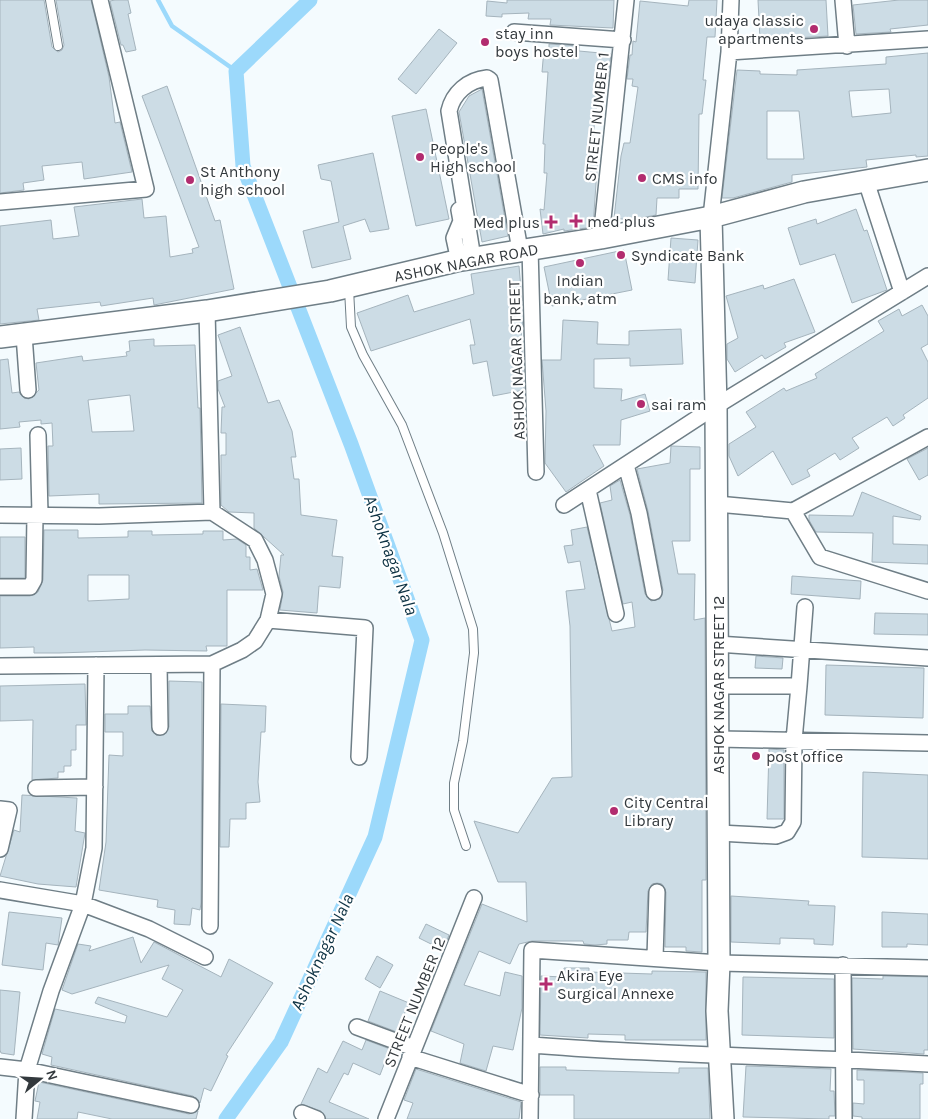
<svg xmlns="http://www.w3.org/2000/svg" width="928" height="1119" font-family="Karla,sans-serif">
<rect width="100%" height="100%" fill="#f4fbfe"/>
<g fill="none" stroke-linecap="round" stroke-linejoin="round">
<path stroke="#9cd9fb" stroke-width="4.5" d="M 158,0 L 172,26 L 236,71"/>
<path stroke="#9cd9fb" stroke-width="15" d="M 226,1119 L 281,1042 L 375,837 L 422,640 L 351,444 L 243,166 L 236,71 L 310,0"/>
</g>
<path fill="#ccdce5" stroke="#a5b4bd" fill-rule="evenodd" d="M 0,0 L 44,0 L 52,47 L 58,52 L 62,50 L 64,45 L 56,0 L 91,0 L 109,77 L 115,123 L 120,122 L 132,172 L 84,179 L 82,162 L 42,166 L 44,180 L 23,183 L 24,190 L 0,193 Z
M 115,0 L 128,0 L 131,13 L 128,14 L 136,50 L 126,52 L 123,45 L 121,45 L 110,1 Z
M 507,0 L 614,0 L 613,28 L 550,25 L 551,19 L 528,19 L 529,13 L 502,14 L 502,17 L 486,16 L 487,1 L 507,3 Z
M 689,0 L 717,0 L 715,37 L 707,37 L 703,80 L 706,80 L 702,114 L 699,114 L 698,189 L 679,189 L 679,198 L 657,198 L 656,215 L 630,220 L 614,218 L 621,156 L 624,143 L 630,143 L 638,87 L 632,86 L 633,79 L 627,79 L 630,55 L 632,55 L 633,41 L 636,42 L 640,1 L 688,6 Z
M 758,0 L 826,0 L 828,36 L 760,40 Z
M 899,0 L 928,0 L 928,25 L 890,29 L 891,32 L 856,34 L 853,5 Z
M 439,29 L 457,43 L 416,94 L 398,79 Z
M 549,44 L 579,46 L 579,51 L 611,54 L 608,77 L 602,77 L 600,101 L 597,101 L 591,154 L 598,155 L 593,227 L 564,231 L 564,229 L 543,234 L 540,209 L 544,210 L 547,173 L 544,173 L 545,144 L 543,144 L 548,72 L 542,72 L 544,49 L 549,49 Z
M 928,53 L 928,156 L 916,157 L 916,155 L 866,160 L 867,167 L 792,175 L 792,182 L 733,198 L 722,198 L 737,70 L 760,71 L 760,74 L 797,75 L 797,70 L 886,64 L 886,57 ZM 889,89 L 891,113 L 852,117 L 849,91 ZM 767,111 L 799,111 L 804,159 L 767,159 Z
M 167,86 L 215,221 L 220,220 L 234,289 L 154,305 L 153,298 L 101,306 L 100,302 L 37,309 L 39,320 L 0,324 L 0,226 L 51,220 L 53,239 L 79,236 L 74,207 L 142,199 L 144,218 L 166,216 L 170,257 L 193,253 L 192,249 L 199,247 L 142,96 Z
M 482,89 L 508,236 L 482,242 L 459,112 L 469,96 Z
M 426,109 L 449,219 L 416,226 L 392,116 Z
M 373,153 L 389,229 L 370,232 L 365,219 L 343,226 L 351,259 L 312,268 L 303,231 L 339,222 L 331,181 L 321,179 L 318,165 Z
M 856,209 L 864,231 L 867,230 L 887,290 L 852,303 L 835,254 L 800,265 L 788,228 L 816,219 L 817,224 Z
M 671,238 L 698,240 L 695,283 L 668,280 Z
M 624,250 L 632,290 L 552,306 L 544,267 Z
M 519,266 L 522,301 L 518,302 L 520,313 L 512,315 L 512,317 L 522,318 L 523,327 L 521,327 L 524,390 L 493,396 L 487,361 L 473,364 L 470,345 L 475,345 L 470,319 L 371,351 L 357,313 L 408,295 L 414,312 L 474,294 L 471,274 Z
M 794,279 L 815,332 L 784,343 L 786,347 L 765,359 L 762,355 L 735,372 L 727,359 L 727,344 L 738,338 L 726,296 L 763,285 L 764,289 Z
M 922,305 L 928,316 L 928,344 L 921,348 L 928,362 L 928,398 L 903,415 L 905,418 L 893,426 L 887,417 L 852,438 L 859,448 L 840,460 L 835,453 L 807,470 L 810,476 L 792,485 L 773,451 L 738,476 L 729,456 L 729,444 L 756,427 L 746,412 L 784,388 L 786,391 L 817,378 L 815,374 L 884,331 L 878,321 L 899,309 L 902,316 Z
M 563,320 L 598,322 L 597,344 L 629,345 L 629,331 L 681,329 L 683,364 L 630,366 L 630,358 L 594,359 L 594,388 L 622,389 L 621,401 L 645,394 L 650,411 L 621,420 L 620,445 L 593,445 L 604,466 L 566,492 L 545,463 L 546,411 L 542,360 L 561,360 Z
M 240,327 L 268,403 L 279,400 L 292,431 L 296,457 L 291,457 L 294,479 L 299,479 L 301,515 L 337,520 L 332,556 L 343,557 L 340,588 L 319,586 L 317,613 L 280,610 L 283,592 L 279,576 L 281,555 L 284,555 L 254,528 L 254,513 L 229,512 L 221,505 L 221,455 L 226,455 L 226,433 L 221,433 L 222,407 L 225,407 L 218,389 L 218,381 L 232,376 L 218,335 Z
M 154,339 L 154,346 L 195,345 L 198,408 L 200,408 L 202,503 L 99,504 L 99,494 L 49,496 L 48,446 L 53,446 L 52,423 L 41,424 L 41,420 L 19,422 L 20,427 L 0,429 L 0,360 L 8,359 L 12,393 L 19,392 L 24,398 L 29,399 L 39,390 L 36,363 L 82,356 L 83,361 L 127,356 L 126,352 L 130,351 L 129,341 ZM 130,395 L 134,431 L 92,432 L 88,400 Z
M 671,446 L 700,447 L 700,469 L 690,469 L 690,541 L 672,541 L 678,574 L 695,574 L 694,620 L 705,618 L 706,880 L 702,880 L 702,952 L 686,951 L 686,947 L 665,947 L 666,892 L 662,884 L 657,883 L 652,884 L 648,891 L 646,932 L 629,932 L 628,940 L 607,940 L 607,944 L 595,945 L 584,944 L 583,941 L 532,941 L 519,944 L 510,964 L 479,951 L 464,985 L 500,996 L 505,972 L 522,976 L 522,1008 L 513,1050 L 493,1046 L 486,1071 L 460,1063 L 464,1044 L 431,1031 L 482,904 L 527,922 L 526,882 L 498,882 L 474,821 L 518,833 L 552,778 L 572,777 L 570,626 L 566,591 L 585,589 L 580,561 L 568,563 L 564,546 L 573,545 L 571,530 L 587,527 L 612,631 L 635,627 L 632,602 L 623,604 L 600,503 L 612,500 L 610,486 L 620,480 L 630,515 L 645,594 L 651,601 L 660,599 L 663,590 L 648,511 L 637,469 L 670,463 Z
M 21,448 L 22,479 L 0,480 L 0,449 Z
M 928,448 L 928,475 L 919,480 L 907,459 Z
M 862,492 L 921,516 L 920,520 L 893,516 L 893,544 L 928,545 L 928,564 L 872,562 L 873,533 L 816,532 L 809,520 L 809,515 L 853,516 Z
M 44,530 L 78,530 L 78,538 L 128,537 L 128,531 L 152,531 L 152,535 L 203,534 L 203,531 L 223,531 L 223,540 L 237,539 L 246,545 L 246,557 L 250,557 L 250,570 L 257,569 L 263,590 L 227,590 L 227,646 L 206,646 L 207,651 L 145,650 L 59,653 L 34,653 L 34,647 L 0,648 L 0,596 L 30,596 L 38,592 L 43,580 ZM 88,575 L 129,575 L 129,599 L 88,601 Z
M 0,537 L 25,537 L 25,578 L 0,578 Z
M 792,576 L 861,581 L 860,599 L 791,594 Z
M 875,613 L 928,614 L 928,635 L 874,634 Z
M 756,656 L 783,658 L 782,669 L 755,668 Z
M 826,665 L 924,668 L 923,718 L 825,715 Z
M 169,681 L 202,682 L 201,903 L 200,910 L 192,908 L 190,925 L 174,924 L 175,910 L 157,907 L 158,900 L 99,890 L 106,842 L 109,755 L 123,756 L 123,732 L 105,732 L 105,714 L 128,714 L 128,706 L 150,706 L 152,731 L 156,735 L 164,735 L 169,727 Z
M 85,684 L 86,725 L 76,725 L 76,750 L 71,750 L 71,766 L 64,766 L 64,772 L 58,772 L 58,778 L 32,780 L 33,720 L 0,721 L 0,686 Z
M 221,704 L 266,706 L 265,732 L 261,732 L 258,782 L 260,802 L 246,803 L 246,819 L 230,819 L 229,847 L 220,847 Z
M 769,749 L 784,750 L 784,819 L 767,819 Z
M 863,772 L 928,775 L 928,859 L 862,857 Z
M 22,795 L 77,798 L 75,831 L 85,833 L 76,887 L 38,884 L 0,876 L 14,830 L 20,832 Z
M 731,896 L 809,901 L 808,905 L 835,906 L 833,945 L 814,944 L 814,939 L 780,938 L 780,944 L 731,942 Z
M 9,912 L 62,918 L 58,945 L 46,943 L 43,970 L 2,965 Z
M 882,912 L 928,914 L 928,945 L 907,944 L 907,947 L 882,947 Z
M 426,924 L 449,935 L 443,950 L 419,938 Z
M 133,937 L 141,963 L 154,942 L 221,977 L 229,959 L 273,983 L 226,1055 L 228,1056 L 211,1091 L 204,1088 L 200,1103 L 193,1096 L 51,1065 L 52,1057 L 42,1054 L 55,1009 L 125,1023 L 127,1016 L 95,1003 L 98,997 L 167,1017 L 183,990 L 162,979 L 169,965 L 72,994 L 62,990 L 78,944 L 91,946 L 89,951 Z
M 377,956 L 393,965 L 380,988 L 365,979 Z
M 564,968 L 589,968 L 589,972 L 652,974 L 652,971 L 706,972 L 706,1040 L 625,1040 L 625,1035 L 588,1034 L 588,1038 L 540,1035 L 541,976 L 564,977 Z
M 883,976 L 928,977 L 928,1050 L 924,1050 L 924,1054 L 853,1049 L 852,978 L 883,979 Z
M 743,977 L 834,979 L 834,1038 L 742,1035 Z
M 0,990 L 20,992 L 14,1055 L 1,1053 L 0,1050 Z
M 380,991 L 409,1003 L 397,1032 L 368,1021 Z
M 366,1040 L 390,1049 L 380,1075 L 353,1063 L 348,1075 L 344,1073 L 329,1102 L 369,1119 L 326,1119 L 321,1111 L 301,1104 L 318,1068 L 327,1073 L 343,1041 L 362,1050 Z
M 746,1066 L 831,1069 L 830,1091 L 834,1091 L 835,1116 L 829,1116 L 829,1119 L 743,1117 Z
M 540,1067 L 566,1067 L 566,1070 L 679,1073 L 679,1068 L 708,1068 L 710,1119 L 574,1119 L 574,1095 L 540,1095 Z
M 416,1069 L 521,1102 L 519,1119 L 407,1119 L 413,1103 L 404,1100 Z
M 857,1070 L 923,1073 L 923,1084 L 920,1084 L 920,1119 L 862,1119 L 862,1117 L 853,1116 L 853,1103 L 864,1104 L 864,1080 L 857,1080 Z
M 39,1082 L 189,1114 L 198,1111 L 196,1119 L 112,1119 L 78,1112 L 77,1119 L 37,1119 L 40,1102 L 35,1101 Z"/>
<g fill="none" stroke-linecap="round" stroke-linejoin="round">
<defs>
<path id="lane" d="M 50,0 L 58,46
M 349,289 L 351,327 L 363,355 L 402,425 L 443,533 L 473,629 L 474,653 L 463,741 L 454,783 L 454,810 L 466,846"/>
<path id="street" d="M 843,0 L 847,46
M 514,32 L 623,40
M 729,52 L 928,39
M 866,181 L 902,292
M 0,202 L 146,189 L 100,0
M 459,210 L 461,221 L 454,238 L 459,261
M 711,217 L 729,52 L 731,0
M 601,238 L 626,0
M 530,248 L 536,472
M 473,258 L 449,111 C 453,93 468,80 487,78 L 490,80 L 520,250
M 207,311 L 212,512
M 24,335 L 28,390
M 38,435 L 40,514
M 626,465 L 639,513 L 654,592
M 588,490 L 616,614
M 717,504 L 793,511 L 928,437
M 564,505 L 716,406 L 928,276
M 793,511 L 820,557 L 928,591
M 0,515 L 99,516 L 212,512 L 255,540 L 265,560 L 274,594 L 268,620 L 255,641 L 242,650 L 212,664 L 0,666
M 0,587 L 30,587 L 34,580 L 35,515
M 268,620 L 365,628 L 359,757
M 717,644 L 928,658
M 159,665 L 160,727
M 718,686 L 799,686 L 794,740 L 793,822 L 787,832 L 776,836 L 719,833
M 799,686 L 805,607
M 718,739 L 928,743
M 36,788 L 95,787
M 0,809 L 9,810 L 0,849
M 0,890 L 83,904 L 149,929 L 205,957
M 210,926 L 212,664
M 655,958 L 657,892
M 843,965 L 844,1119
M 357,1027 L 414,1048
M 532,1045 C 664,1056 796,1056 928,1064
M 410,1057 L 531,1095
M 0,1067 L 27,1070 L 191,1105
M 302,1113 L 317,1119
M 24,1119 L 27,1070 L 51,991 L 83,904 L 94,848 L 96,665
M 386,1119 L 474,898
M 530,1119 L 532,950 L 719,963 L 928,968"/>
<path id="secondary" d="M 711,217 L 716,406 L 719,963 L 717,1011 L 723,1119
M 0,337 L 207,311 L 330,291 L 456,261 L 601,238 L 711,217 L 804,192 L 928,170"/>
</defs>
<use href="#lane" stroke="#6f7e86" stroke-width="10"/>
<use href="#street" stroke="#6f7e86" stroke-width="18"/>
<use href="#secondary" stroke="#6f7e86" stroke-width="24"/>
<use href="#lane" stroke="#fff" stroke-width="8"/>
<use href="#street" stroke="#fff" stroke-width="15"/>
<use href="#secondary" stroke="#fff" stroke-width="21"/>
</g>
<g fill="#b22c6f" stroke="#fff" stroke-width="2">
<circle cx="814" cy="29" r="5"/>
<circle cx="485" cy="42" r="5"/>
<circle cx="420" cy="157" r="5"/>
<circle cx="642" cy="178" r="5"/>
<circle cx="190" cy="180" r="5"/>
<path d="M573.5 213.5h5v5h5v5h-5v5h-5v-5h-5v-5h5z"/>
<path d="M548.5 214.5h5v5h5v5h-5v5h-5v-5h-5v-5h5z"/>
<circle cx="621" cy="255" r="5"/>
<circle cx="580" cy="263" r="5"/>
<circle cx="641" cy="404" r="5"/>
<circle cx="756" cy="756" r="5"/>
<circle cx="614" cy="811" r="5"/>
<path d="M543.5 976.5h5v5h5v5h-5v5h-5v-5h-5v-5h5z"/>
</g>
<g text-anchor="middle" stroke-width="4.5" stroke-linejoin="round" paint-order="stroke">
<g font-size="16" fill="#33393d" stroke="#fff" text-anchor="start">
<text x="804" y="26" text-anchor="end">udaya classic<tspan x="804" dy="18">apartments</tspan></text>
<text x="495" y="39">stay inn<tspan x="495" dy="18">boys hostel</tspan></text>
<text x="430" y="154">People's<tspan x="430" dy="18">High school</tspan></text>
<text x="200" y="177">St Anthony<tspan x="200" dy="18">high school</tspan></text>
<text x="652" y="184">CMS info</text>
<text x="587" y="227">med plus</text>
<text x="540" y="228" text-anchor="end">Med plus</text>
<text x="631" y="261">Syndicate Bank</text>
<text x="580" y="286" text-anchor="middle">Indian<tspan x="580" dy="18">bank, atm</tspan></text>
<text x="651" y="410">sai ram</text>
<text x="766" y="762">post office</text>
<text x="624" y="808">City Central<tspan x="624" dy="18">Library</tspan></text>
<text x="557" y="981">Akira Eye<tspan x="557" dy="18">Surgical Annexe</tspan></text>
</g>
<g font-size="16" fill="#33393d" stroke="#fff">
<text transform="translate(596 117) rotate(-84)" y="6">STREET NUMBER 1</text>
<text transform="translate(466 262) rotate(-11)" y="6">ASHOK NAGAR ROAD</text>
<text transform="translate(516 360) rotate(-92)" y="6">ASHOK NAGAR STREET</text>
<text transform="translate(718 685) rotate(-90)" y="6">ASHOK NAGAR STREET 12</text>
<text transform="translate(414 1002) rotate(-68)" y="6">STREET NUMBER 12</text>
</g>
<g font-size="18" font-style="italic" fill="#0d3243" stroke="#fff">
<text transform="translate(391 555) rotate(70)" y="6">Ashoknagar Nala</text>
<text transform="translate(322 952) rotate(-65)" y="6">Ashoknagar Nala</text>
</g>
</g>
<g transform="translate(40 1079) rotate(72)" stroke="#ffffff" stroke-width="4" paint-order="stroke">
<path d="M0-4L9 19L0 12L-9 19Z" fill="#33393d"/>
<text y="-8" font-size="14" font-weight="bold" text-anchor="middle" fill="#33393d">N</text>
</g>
</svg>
